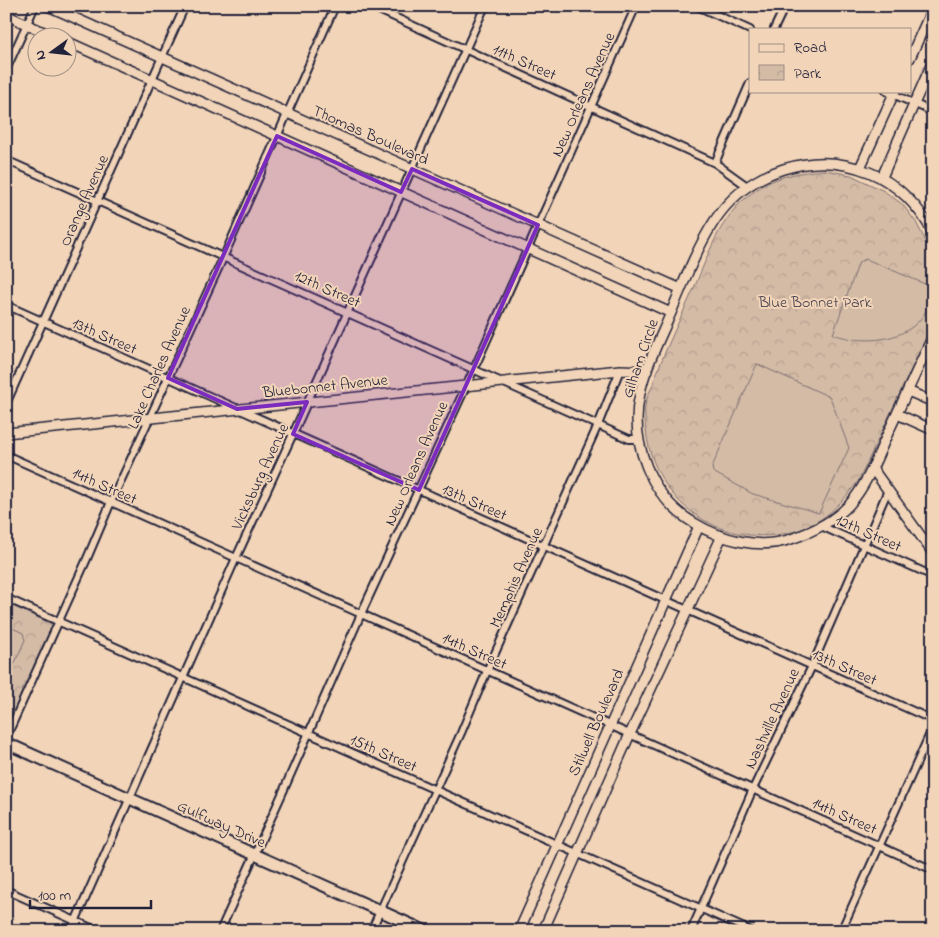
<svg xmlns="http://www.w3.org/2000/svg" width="939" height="937" font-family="'Indie Flower',sans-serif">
<defs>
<pattern id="park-crowns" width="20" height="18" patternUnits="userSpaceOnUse" patternTransform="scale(1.25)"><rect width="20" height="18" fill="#d4bba6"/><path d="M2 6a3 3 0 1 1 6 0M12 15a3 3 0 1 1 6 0" fill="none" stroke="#b6a090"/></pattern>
</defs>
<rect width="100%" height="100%" fill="#f2d5b8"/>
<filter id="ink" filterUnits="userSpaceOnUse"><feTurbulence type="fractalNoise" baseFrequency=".02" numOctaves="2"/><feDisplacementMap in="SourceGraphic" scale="10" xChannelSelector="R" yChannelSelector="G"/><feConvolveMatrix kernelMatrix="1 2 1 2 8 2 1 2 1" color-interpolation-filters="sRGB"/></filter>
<g filter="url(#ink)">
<path fill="url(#park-crowns)" stroke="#7b6e70" d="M 825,170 L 851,175 L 884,191 L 902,204 L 916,222 L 928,246 L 933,260 L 933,316 L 931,327 L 859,480 C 844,500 825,522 799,530 C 732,551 663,512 648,443 C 646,434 644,415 645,406 C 646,398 650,391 653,384 C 663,354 677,326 690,297 C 700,276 709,248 721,228 C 727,219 734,208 742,201 C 769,177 791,173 825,170 Z
M 6,603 L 50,623 L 52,627 L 6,728 Z"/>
<path fill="#d4bba6" stroke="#7b6e70" d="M 866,259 L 932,287 C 930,339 872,348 833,334 L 859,262 Z
M 757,364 L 830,397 L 849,448 L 819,513 L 753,494 L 713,472 L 712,467 Z
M 6,625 L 23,633 L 25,640 L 6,683 Z"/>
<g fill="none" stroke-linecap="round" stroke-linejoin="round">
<defs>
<path id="street" d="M 370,6 L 715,163 L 747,186
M 697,6 L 750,30
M 774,29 L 785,6
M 6,70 L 35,6
M 886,91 L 933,112
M 6,160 L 629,439 L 639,439
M 715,163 L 750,83
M 6,305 L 933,720
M 6,404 L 185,6
M 6,455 L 933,870
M 821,526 L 933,576
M 6,598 L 751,931
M 6,738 L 86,561 L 111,502 L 224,256 L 335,6
M 6,890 L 98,931
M 71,931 L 236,558 L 293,434 L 485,6
M 220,931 L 282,794 L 361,614 L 474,369 L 636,6
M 371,931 L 461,733 L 487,671 L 598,425 L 620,370
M 691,931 L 753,789 L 812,666 L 888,490
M 841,931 L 933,727"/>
<path id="secondary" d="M 48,6 L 681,289
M 6,15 L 57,38
M 68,42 L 671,313
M 910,58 L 933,7
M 860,168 L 895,91
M 882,177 L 933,61
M 933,234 C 921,207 896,183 869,172 C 813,149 748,171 715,220 C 699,244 684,281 673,308 C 662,335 646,364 640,393 C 629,442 651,498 694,523 C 722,540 759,550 791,539 C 812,532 834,521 849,505 C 867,485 877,457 888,433 C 903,401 918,368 933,336
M 908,391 L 933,402
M 897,414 L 933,430
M 6,433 L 620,370 L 647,371
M 872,468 L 933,553
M 519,931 L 699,526
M 543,931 L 630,734 L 722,536"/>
<path id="primary" d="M 6,743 L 425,931"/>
</defs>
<use href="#street" stroke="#22223b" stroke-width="10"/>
<use href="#secondary" stroke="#22223b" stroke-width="12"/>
<use href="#primary" stroke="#22223b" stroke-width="14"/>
<use href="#street" stroke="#f2d5b8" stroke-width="6"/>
<use href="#secondary" stroke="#f2d5b8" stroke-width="9"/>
<use href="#primary" stroke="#f2d5b8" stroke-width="10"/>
</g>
</g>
<path fill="#7b2cbf" fill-opacity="0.2" stroke="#7b2cbf" stroke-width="4" stroke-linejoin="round" d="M 277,136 L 401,192 L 412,169 L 538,225 L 419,490 L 293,434 L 307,402 L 237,409 L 168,378 Z"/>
<g text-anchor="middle" stroke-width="4" stroke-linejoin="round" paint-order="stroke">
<g font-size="16" fill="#22223b" stroke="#f2d5b8">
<text transform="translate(525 61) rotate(24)" y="6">11th Street</text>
<text transform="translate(582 94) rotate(-66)" y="6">New Orleans Avenue</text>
<text transform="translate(371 134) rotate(24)" y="6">Thomas Boulevard</text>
<text transform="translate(83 200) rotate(-66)" y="6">Orange Avenue</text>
<text transform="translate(328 288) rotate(24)" y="6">12th Street</text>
<text transform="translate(105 335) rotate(24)" y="6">13th Street</text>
<text transform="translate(639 358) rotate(-71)" y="6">Gilham Circle</text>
<text transform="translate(158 367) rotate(-66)" y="6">Lake Charles Avenue</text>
<text transform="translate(325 385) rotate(-6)" y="6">Bluebonnet Avenue</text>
<text transform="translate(415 463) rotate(-66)" y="6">New Orleans Avenue</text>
<text transform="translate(259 476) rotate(-65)" y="6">Vicksburg Avenue</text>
<text transform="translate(105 485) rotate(24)" y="6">14th Street</text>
<text transform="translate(475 501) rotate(24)" y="6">13th Street</text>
<text transform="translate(869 532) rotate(24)" y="6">12th Street</text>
<text transform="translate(515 577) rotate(-66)" y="6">Memphis Avenue</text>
<text transform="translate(475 650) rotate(24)" y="6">14th Street</text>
<text transform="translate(845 666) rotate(24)" y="6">13th Street</text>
<text transform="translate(771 718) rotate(-65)" y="6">Nashville Avenue</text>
<text transform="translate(595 722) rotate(-66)" y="6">Stilwell Boulevard</text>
<text transform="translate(384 752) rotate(24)" y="6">15th Street</text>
<text transform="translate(845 815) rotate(24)" y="6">14th Street</text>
<text transform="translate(222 823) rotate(24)" y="6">Gulfway Drive</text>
</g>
<g font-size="16" fill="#464150" stroke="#f2d5b8">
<text x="815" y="307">Blue Bonnet Park</text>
</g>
</g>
<rect width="939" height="937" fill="none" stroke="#f2d5b8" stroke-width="25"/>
<rect x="12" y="12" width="914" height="912" fill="none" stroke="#22223b" stroke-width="2" filter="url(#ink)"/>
<rect x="749" y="28" width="162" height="65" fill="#f2d5b8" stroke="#9f8d86"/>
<rect x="759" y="44" width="25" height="8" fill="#f2d5b8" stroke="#9f8d86"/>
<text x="794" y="52" font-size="15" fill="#22223b">Road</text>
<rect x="759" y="65" width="25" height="15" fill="url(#park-crowns)" stroke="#9f8d86"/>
<text x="794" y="78" font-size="15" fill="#22223b">Park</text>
<g transform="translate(52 52) rotate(255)"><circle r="24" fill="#f2d5b8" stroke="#9f8d86"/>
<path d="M0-4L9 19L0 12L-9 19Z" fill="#22223b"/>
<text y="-8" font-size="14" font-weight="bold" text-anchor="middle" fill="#22223b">N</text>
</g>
<path d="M30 900v8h121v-8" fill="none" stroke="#22223b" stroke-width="2.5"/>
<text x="38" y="900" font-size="15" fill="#22223b" stroke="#f2d5b8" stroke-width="4" paint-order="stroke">100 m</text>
</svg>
